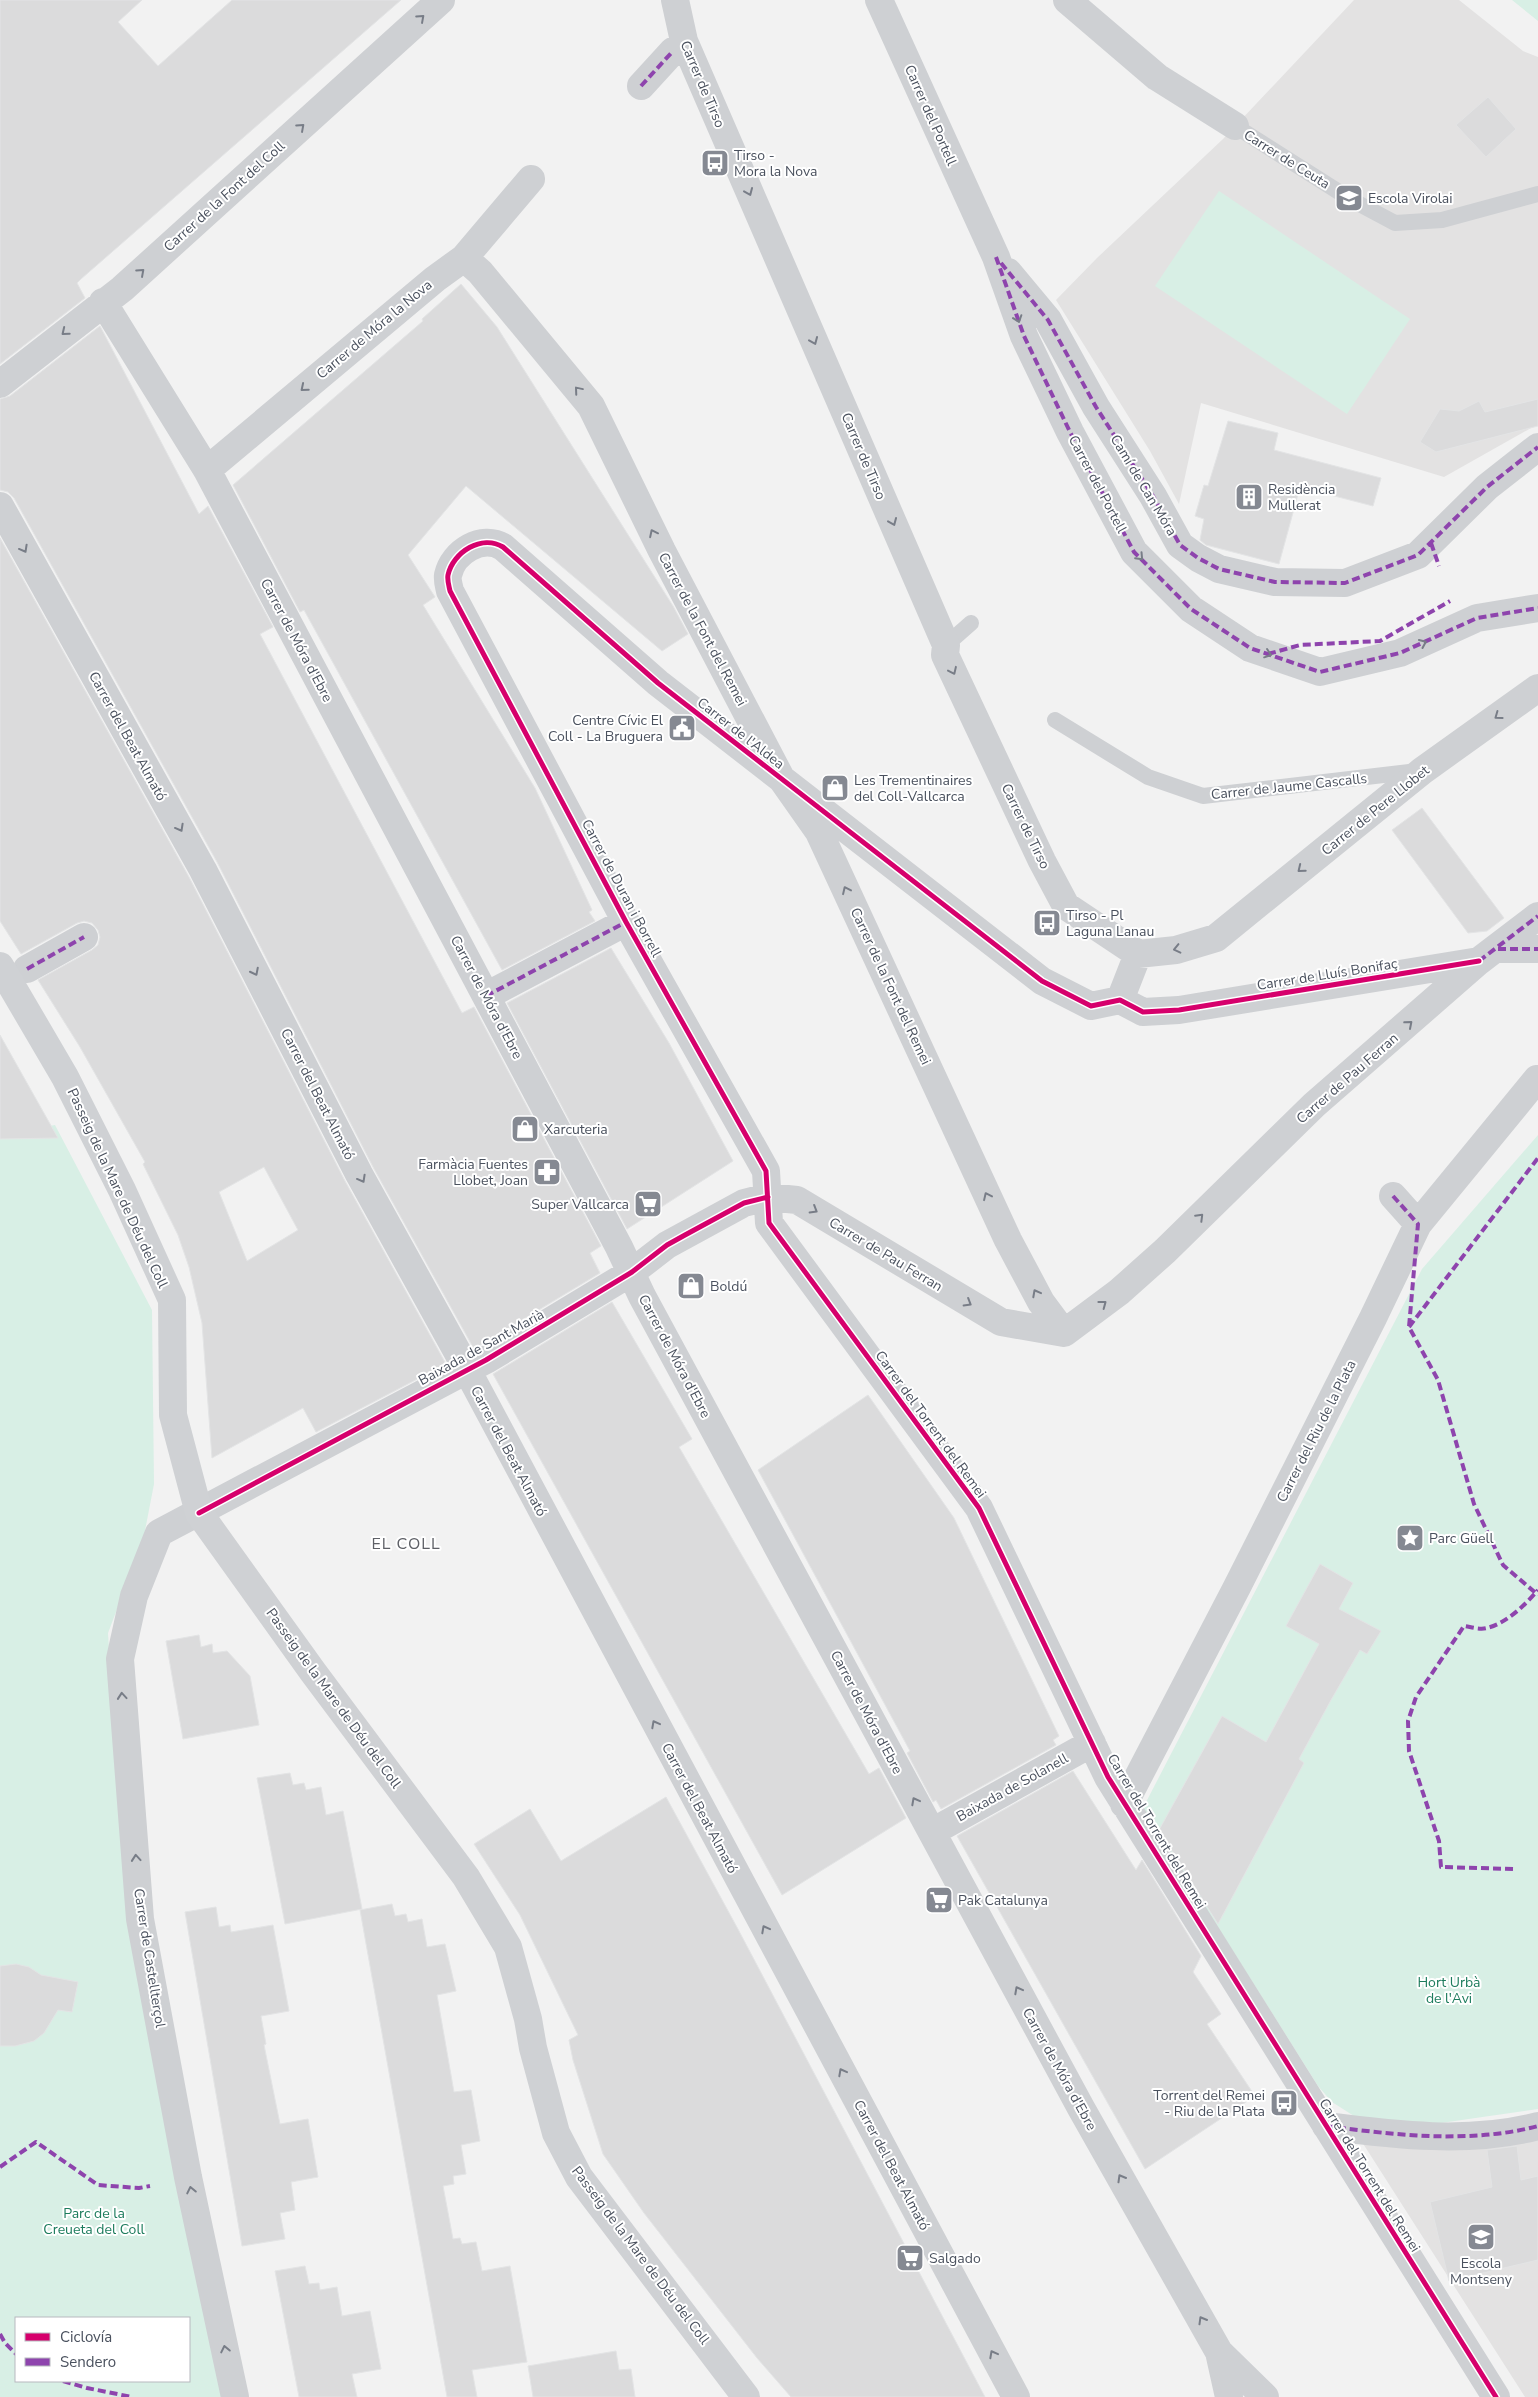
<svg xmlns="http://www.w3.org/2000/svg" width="1538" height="2397" font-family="'Nunito Sans',sans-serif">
<rect width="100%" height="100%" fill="#f2f2f2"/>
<path fill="#e3e2e2" d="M 1354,0 L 1459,0 L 1523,51 L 1538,57 L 1538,424 L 1444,477 L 1201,403 L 1179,504 L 1150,451 L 1056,300 L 1097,258 L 1223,139 Z
M 1538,2137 L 1538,2397 L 1525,2397 L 1362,2142 Z"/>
<path fill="#d8efe5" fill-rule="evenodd" d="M 1512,0 L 1538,0 L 1538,21 Z
M 1219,191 L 1410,319 L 1347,414 L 1155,286 Z
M 55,1125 L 152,1310 L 154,1484 L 143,1541 L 108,1633 L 121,1843 L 222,2397 L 0,2397 L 0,1135 ZM 16,2318 L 189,2318 L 189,2381 L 16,2381 Z
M 1538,1135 L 1538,2109 L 1434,2124 L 1357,2118 L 1332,2102 L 1318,2086 L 1143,1808 L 1422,1269 Z"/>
<path fill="#dbdbdc" stroke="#e3e4e5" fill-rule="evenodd" d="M 0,0 L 142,0 L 118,22 L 158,66 L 232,0 L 401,0 L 81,279 L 77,283 L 85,298 L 0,364 Z
M 1488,97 L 1516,129 L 1486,157 L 1456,125 Z
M 461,284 L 497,327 L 673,606 L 688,634 L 662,651 L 466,486 L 408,555 L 435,597 L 423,605 L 535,788 L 592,910 L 589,912 L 595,921 L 502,970 L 304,610 L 300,612 L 233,485 L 423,321 L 422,319 Z
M 100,326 L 199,514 L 208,506 L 273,627 L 260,634 L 462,1013 L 474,1007 L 601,1246 L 590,1253 L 600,1273 L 474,1349 L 373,1167 L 217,862 L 14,498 L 8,492 L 0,490 L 0,399 L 10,396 Z
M 1538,399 L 1538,426 L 1436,452 L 1420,442 L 1440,409 L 1459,411 L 1479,401 L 1485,412 Z
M 1228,421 L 1278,433 L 1274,450 L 1381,478 L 1373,506 L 1300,487 L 1279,564 L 1206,545 L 1200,540 L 1204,519 L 1195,516 L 1204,485 L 1208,486 Z
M 0,538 L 189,877 L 345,1181 L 446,1364 L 316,1432 L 303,1408 L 212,1458 L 202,1323 L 189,1267 L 178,1235 L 143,1164 L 145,1162 L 80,1047 L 38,980 L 92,950 L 98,945 L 100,937 L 98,930 L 92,923 L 84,921 L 77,923 L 21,954 L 0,921 ZM 264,1167 L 298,1230 L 247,1261 L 219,1192 Z
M 1422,808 L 1504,918 L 1487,931 L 1468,933 L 1392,830 Z
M 611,948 L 669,1043 L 733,1161 L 627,1229 L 507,1003 Z
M 0,1035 L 58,1138 L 0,1139 Z
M 612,1302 L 692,1439 L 679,1447 L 869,1774 L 879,1768 L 906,1818 L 782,1895 L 493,1374 Z
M 868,1395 L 954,1518 L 1059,1736 L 1053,1740 L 1056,1745 L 941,1809 L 936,1800 L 933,1802 L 907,1753 L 910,1751 L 758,1470 Z
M 1320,1564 L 1353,1583 L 1339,1609 L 1381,1631 L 1367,1654 L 1360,1650 L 1331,1700 L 1299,1759 L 1304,1763 L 1218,1924 L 1159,1830 L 1222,1716 L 1266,1742 L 1319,1644 L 1286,1626 Z
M 199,1635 L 201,1647 L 212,1644 L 213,1653 L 227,1651 L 250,1676 L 259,1725 L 183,1739 L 166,1641 Z
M 1073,1771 L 1136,1870 L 1142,1860 L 1201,1956 L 1193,1972 L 1221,2014 L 1207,2024 L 1255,2096 L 1145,2169 L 957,1836 Z
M 290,1773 L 293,1785 L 304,1783 L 306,1790 L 321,1787 L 326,1815 L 343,1811 L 362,1909 L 285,1924 L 257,1778 Z
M 666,1797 L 739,1931 L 985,2397 L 791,2397 L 757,2358 L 644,2213 L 603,2154 L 573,2060 L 569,2040 L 578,2035 L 520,1915 L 474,1844 L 530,1809 L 561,1861 Z
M 392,1904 L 395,1916 L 406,1914 L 408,1922 L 422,1919 L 427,1947 L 445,1944 L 456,1991 L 437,1995 L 454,2092 L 471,2090 L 480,2141 L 461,2145 L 466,2174 L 453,2176 L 454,2184 L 443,2186 L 453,2239 L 460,2238 L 462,2244 L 476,2242 L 482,2271 L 510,2266 L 527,2362 L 472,2370 L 477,2397 L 447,2397 L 360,1910 Z
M 216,1907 L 219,1927 L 230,1925 L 231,1932 L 273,1925 L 289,2011 L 261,2016 L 266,2044 L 264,2045 L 280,2124 L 308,2119 L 318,2177 L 291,2182 L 295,2210 L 280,2213 L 285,2239 L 242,2246 L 185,1912 Z
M 16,1964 L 29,1967 L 41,1975 L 78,1982 L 72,2012 L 58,2010 L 44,2033 L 34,2041 L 15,2046 L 0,2046 L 0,1966 Z
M 1517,2146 L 1521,2180 L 1538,2176 L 1538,2260 L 1449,2281 L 1430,2202 L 1492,2187 L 1487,2150 Z
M 305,2266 L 309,2284 L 319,2283 L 320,2290 L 337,2287 L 342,2316 L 370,2311 L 381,2369 L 352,2374 L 357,2397 L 299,2397 L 275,2271 Z
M 616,2351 L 619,2370 L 631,2369 L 635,2397 L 533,2397 L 528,2366 Z"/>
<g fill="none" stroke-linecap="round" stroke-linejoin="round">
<path stroke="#ced0d3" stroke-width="16" d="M 1235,126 L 1350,199 L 1395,223 L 1442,220 L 1538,194
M 946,645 L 971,623
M 1055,720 L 1148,777 L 1203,796 L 1418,771"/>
<path stroke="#ced0d3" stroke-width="28" d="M 675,0 L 684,41 L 946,645 L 945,655 L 1042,861 L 1066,906 L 1138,954 L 1120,1000
M 879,0 L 996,257 L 1024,336 L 1070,432 L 1134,552 L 1191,609 L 1250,648 L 1320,672 L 1400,653 L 1477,618 L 1538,608
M 1067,0 L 1157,77 L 1235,126
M 641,86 L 673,51
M 464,258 L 480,272 L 591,406 L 662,551 L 781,778 L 819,832 L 1008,1240 L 1041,1302 L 1064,1333
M 1008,272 L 1048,320 L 1096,407 L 1153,496 L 1180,545 L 1198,558 L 1219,569 L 1275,582 L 1345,583 L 1418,555 L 1487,487 L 1538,447
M 103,302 L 207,470 L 619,1247 L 642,1296 L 1081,2108 L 1219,2352 L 1265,2397
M 0,384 L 122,289 L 441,0
M 207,470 L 435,279 L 464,258 L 531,179
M 0,506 L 203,870 L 359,1174 L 458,1353 L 1016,2397
M 1498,949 L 1538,949
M 1138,954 L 1176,950 L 1216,938 L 1422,771 L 1538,688
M 1479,961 L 1179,1010 L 1143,1012 L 1120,1000 L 1091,1006 L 1042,981 L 707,721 L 658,683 L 503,547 C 482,534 453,552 448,575 C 447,580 449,586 450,591 L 626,922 L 766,1171 L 769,1223 L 979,1508 L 1108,1777 L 1496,2397
M 27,969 L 84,937
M 486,996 L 626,922
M 1393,1196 L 1418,1224
M 1124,1804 L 1237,1587 L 1373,1318 L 1418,1224 L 1537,1079
M 932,1832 L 1092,1743
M 1326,2126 C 1395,2135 1470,2144 1538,2126
M 1219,2352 L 1229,2397
M 235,2397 L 188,2177 L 140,1919 L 120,1659 L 134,1596 L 159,1533 L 486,1360 L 632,1272 L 667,1245 L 744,1203 L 768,1197 L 797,1200 L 1001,1322 L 1064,1333 L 1119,1292 L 1165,1251 L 1314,1105 L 1479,961 L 1538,916"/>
<path stroke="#cfd1d4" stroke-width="28" d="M 0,966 L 65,1077 L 122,1190 L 172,1300 L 173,1415 L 199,1513 L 313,1672 L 466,1877 L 508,1947 L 528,2019 L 533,2048 L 556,2133 L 579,2177 L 746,2397"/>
<path stroke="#8e44ad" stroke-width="4" stroke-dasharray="8 4" stroke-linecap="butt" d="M 641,86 L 673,51
M 996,257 L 1024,336 L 1070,432 L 1134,552 L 1191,609 L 1250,648 L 1320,672 L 1400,653 L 1477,618 L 1538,608
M 1001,263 L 1048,320 L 1096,407 L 1153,496 L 1180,545 L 1198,558 L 1219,569 L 1275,582 L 1345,583 L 1418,555 L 1487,487 L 1538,447
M 1431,543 L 1439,566
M 1268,654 L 1300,645 L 1380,641 L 1450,601
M 1498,949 L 1538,949
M 1479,961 L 1538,916
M 27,969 L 84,937
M 486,996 L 626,922
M 1393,1196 L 1418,1224 L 1409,1327 L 1438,1380 L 1474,1504 L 1503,1565 L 1538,1595
M 1409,1327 L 1538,1158
M 1513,1869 L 1441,1867 L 1439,1841 L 1409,1751 L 1408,1721 L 1416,1697 L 1464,1626 C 1471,1627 1480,1630 1487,1628 C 1507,1623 1525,1605 1538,1590
M 1326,2126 C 1395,2135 1470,2144 1538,2126
M 0,2167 L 36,2142 L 98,2185 L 139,2188 L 150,2186
M 0,2334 L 5,2343 L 16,2354
M 63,2381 L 87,2388 L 132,2397"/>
<defs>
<path id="cycleway" d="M 1479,961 L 1179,1010 L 1143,1012 L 1120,1000 L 1091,1006 L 1042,981 L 707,721 L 658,683 L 503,547 C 482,534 453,552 448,575 C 447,580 449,586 450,591 L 626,922 L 766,1171 L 769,1223 L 979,1508 L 1108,1777 L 1496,2397
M 199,1513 L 486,1360 L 632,1272 L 667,1245 L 685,1235 L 744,1203 L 768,1197"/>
</defs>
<use href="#cycleway" stroke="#fff" stroke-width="8"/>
<use href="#cycleway" stroke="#d6006c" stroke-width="5"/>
</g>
<defs><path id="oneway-chevron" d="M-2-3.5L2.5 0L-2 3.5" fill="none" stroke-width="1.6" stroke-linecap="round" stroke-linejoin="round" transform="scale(1.25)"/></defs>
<g stroke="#787d87">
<use href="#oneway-chevron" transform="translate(421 18) rotate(-42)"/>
<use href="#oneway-chevron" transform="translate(301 127) rotate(-42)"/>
<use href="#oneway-chevron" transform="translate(749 192) rotate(67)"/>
<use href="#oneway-chevron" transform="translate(141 272) rotate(-42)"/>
<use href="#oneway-chevron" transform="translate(1018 319) rotate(71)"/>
<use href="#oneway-chevron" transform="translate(65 332) rotate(141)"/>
<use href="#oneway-chevron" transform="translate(814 341) rotate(67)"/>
<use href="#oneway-chevron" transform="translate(304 388) rotate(140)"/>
<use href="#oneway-chevron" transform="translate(578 390) rotate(-130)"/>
<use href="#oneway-chevron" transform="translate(893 522) rotate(67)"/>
<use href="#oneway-chevron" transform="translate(653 533) rotate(-116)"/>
<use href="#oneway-chevron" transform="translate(24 549) rotate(61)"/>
<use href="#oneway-chevron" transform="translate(1140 557) rotate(47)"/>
<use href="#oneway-chevron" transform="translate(1423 643) rotate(-24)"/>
<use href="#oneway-chevron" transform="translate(1268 654) rotate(19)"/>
<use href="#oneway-chevron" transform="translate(953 671) rotate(65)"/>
<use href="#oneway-chevron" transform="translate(1498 716) rotate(144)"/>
<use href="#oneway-chevron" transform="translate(180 828) rotate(61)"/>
<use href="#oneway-chevron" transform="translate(1301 869) rotate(141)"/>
<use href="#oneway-chevron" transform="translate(846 890) rotate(-115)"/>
<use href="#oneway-chevron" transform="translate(1177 949) rotate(167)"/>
<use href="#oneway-chevron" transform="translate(255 972) rotate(63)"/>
<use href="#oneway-chevron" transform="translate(1409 1024) rotate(-41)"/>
<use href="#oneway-chevron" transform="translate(362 1179) rotate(61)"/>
<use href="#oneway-chevron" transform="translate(987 1196) rotate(-115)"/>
<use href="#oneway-chevron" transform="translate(814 1210) rotate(31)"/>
<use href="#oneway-chevron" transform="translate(1200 1217) rotate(-45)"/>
<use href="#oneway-chevron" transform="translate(1036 1293) rotate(-118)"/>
<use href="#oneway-chevron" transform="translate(968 1303) rotate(31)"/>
<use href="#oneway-chevron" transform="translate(1103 1304) rotate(-37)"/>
<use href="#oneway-chevron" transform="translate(122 1696) rotate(-95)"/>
<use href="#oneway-chevron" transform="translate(655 1724) rotate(-118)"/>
<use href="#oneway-chevron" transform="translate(915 1801) rotate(-118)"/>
<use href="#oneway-chevron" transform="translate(136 1858) rotate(-95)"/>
<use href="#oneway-chevron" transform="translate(765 1929) rotate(-118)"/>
<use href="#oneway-chevron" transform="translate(1018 1990) rotate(-118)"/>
<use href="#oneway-chevron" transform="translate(842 2072) rotate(-118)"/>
<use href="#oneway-chevron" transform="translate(1121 2178) rotate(-120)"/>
<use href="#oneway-chevron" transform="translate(191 2190) rotate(-102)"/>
<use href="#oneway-chevron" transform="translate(1202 2320) rotate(-120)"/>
<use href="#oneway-chevron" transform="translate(225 2349) rotate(-102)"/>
<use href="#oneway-chevron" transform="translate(993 2354) rotate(-118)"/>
</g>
<defs>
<symbol id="bus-square" viewBox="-11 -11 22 22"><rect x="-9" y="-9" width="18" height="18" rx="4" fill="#858992" stroke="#fff"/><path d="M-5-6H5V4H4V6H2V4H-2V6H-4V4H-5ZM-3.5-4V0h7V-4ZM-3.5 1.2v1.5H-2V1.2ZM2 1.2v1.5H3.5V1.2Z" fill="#fff"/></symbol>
<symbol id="school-square" viewBox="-11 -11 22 22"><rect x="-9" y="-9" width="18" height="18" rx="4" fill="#858992" stroke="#fff"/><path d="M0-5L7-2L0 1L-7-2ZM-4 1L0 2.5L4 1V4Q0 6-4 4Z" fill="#fff"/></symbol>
<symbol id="building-square" viewBox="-11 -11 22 22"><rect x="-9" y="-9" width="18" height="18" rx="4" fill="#858992" stroke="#fff"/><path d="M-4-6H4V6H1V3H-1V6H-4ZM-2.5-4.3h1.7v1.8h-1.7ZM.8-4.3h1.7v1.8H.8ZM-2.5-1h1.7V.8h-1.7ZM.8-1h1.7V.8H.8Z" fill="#fff"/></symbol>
<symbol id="civic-square" viewBox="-11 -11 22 22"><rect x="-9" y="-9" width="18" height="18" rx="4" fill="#858992" stroke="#fff"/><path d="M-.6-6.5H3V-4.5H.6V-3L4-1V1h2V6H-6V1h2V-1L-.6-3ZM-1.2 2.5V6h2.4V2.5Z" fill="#fff"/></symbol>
<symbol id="shop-square" viewBox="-11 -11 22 22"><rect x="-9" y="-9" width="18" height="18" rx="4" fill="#858992" stroke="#fff"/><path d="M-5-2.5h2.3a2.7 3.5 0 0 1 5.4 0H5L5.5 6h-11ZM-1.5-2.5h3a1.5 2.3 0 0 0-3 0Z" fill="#fff"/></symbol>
<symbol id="pharmacy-square" viewBox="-11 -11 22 22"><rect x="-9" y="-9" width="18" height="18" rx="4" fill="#858992" stroke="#fff"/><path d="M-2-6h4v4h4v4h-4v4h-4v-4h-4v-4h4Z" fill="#fff"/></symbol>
<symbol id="supermarket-square" viewBox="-11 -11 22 22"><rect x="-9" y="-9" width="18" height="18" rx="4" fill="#858992" stroke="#fff"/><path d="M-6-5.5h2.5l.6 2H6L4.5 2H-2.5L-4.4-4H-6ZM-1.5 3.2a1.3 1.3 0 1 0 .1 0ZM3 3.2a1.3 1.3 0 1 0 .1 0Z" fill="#fff"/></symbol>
<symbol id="sight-square" viewBox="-11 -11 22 22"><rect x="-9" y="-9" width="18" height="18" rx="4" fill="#858992" stroke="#fff"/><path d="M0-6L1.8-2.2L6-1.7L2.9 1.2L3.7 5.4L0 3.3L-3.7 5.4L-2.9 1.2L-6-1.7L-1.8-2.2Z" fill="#fff"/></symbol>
</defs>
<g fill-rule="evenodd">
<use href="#bus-square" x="699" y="147" width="32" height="32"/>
<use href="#school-square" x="1333" y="182" width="32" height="32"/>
<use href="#building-square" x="1233" y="481" width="32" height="32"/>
<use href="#civic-square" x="666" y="712" width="32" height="32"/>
<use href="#shop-square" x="819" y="772" width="32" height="32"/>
<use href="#bus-square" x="1031" y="907" width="32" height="32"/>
<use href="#shop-square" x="509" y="1113" width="32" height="32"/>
<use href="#pharmacy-square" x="531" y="1156" width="32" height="32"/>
<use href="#supermarket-square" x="632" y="1188" width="32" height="32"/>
<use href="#shop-square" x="675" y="1270" width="32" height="32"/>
<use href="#sight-square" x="1394" y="1522" width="32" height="32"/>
<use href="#supermarket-square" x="923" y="1884" width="32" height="32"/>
<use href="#bus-square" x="1268" y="2087" width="32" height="32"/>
<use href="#school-square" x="1465" y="2221" width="32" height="32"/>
<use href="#supermarket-square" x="894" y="2242" width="32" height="32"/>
</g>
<g text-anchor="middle" stroke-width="4" stroke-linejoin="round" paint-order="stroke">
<g font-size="14" fill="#4a515e" stroke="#fff">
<text transform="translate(703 84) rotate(67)" y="5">Carrer de Tirso</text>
<text transform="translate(931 115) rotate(66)" y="5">Carrer del Portell</text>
<text transform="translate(1287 159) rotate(32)" y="5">Carrer de Ceuta</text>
<text transform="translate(224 196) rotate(-42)" y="5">Carrer de la Font del Coll</text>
<text transform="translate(374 329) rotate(-40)" y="5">Carrer de Móra la Nova</text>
<text transform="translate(864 456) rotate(67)" y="5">Carrer de Tirso</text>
<text transform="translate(1098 484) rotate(62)" y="5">Carrer del Portell</text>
<text transform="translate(1144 485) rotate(59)" y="5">Camí de Can Móra</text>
<text transform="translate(703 629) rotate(62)" y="5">Carrer de la Font del Remei</text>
<text transform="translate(297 640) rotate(62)" y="5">Carrer de Móra d'Ebre</text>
<text transform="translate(741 733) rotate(38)" y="5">Carrer de l'Aldea</text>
<text transform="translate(128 736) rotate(61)" y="5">Carrer del Beat Almató</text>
<text transform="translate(1289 786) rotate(-6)" y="5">Carrer de Jaume Cascalls</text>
<text transform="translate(1375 810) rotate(-39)" y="5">Carrer de Pere Llobet</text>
<text transform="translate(1026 826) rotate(64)" y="5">Carrer de Tirso</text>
<text transform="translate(622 888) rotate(62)" y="5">Carrer de Duran i Borrell</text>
<text transform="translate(1327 974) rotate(-9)" y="5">Carrer de Lluís Bonifaç</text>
<text transform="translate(891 986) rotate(65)" y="5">Carrer de la Font del Remei</text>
<text transform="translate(487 997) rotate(62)" y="5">Carrer de Móra d'Ebre</text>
<text transform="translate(1347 1078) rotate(-41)" y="5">Carrer de Pau Ferran</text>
<text transform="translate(318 1094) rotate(63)" y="5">Carrer del Beat Almató</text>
<text transform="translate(118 1188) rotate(65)" y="5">Passeig de la Mare de Déu del Coll</text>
<text transform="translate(886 1254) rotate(31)" y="5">Carrer de Pau Ferran</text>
<text transform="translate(481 1347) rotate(-29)" y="5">Baixada de Sant Marià</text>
<text transform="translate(675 1356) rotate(62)" y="5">Carrer de Móra d'Ebre</text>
<text transform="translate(931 1424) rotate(54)" y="5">Carrer del Torrent del Remei</text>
<text transform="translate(1316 1431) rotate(-63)" y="5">Carrer del Riu de la Plata</text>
<text transform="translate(509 1451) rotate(62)" y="5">Carrer del Beat Almató</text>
<text transform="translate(334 1698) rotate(54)" y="5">Passeig de la Mare de Déu del Coll</text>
<text transform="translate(867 1712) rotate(62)" y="5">Carrer de Móra d'Ebre</text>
<text transform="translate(1012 1787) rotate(-29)" y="5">Baixada de Solanell</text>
<text transform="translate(700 1808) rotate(62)" y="5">Carrer del Beat Almató</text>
<text transform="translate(1157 1831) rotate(59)" y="5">Carrer del Torrent del Remei</text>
<text transform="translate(150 1958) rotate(81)" y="5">Carrer de Castellterçol</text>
<text transform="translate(1060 2069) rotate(61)" y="5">Carrer de Móra d'Ebre</text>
<text transform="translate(892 2165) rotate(62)" y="5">Carrer del Beat Almató</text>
<text transform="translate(1370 2175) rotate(58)" y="5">Carrer del Torrent del Remei</text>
<text transform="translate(641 2255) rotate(53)" y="5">Passeig de la Mare de Déu del Coll</text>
</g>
<g font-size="14" fill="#4a515e" stroke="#fff" text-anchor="start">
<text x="734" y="160">Tirso -<tspan x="734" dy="16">Mora la Nova</tspan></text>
<text x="1368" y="203">Escola Virolai</text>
<text x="1268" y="494">Residència<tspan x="1268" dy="16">Mullerat</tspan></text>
<text x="663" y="725" text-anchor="end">Centre Cívic El<tspan x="663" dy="16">Coll - La Bruguera</tspan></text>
<text x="854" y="785">Les Trementinaires<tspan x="854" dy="16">del Coll-Vallcarca</tspan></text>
<text x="1066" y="920">Tirso - Pl<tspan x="1066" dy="16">Laguna Lanau</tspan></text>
<text x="544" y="1134">Xarcuteria</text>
<text x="528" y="1169" text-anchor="end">Farmàcia Fuentes<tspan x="528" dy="16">Llobet, Joan</tspan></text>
<text x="629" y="1209" text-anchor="end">Super Vallcarca</text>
<text x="710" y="1291">Boldú</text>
<text x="1429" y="1543">Parc Güell</text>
<text x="958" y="1905">Pak Catalunya</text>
<text x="1265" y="2100" text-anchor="end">Torrent del Remei<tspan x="1265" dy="16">- Riu de la Plata</tspan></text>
<text x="929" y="2263">Salgado</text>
<text x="1481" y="2268" text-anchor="middle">Escola<tspan x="1481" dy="16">Montseny</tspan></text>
</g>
<g font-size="14" fill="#1d7c5d" stroke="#fff">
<text x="1449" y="1987">Hort Urbà<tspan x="1449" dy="16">de l'Avi</tspan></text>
<text x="94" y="2218">Parc de la<tspan x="94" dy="16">Creueta del Coll</tspan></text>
</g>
<g font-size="16" letter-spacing="1" fill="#5e6066" stroke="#fff">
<text x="406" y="1549">EL COLL</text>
</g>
</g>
<rect x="15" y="2317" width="175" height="65" fill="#ffffff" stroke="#b7b9bf"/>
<rect x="25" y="2333" width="25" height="8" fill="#d6006c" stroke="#b7b9bf"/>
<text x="60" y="2342" font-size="15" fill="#4a515e">Ciclovía</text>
<rect x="25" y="2358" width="25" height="8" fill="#8e44ad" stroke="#b7b9bf"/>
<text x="60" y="2367" font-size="15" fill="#4a515e">Sendero</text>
</svg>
